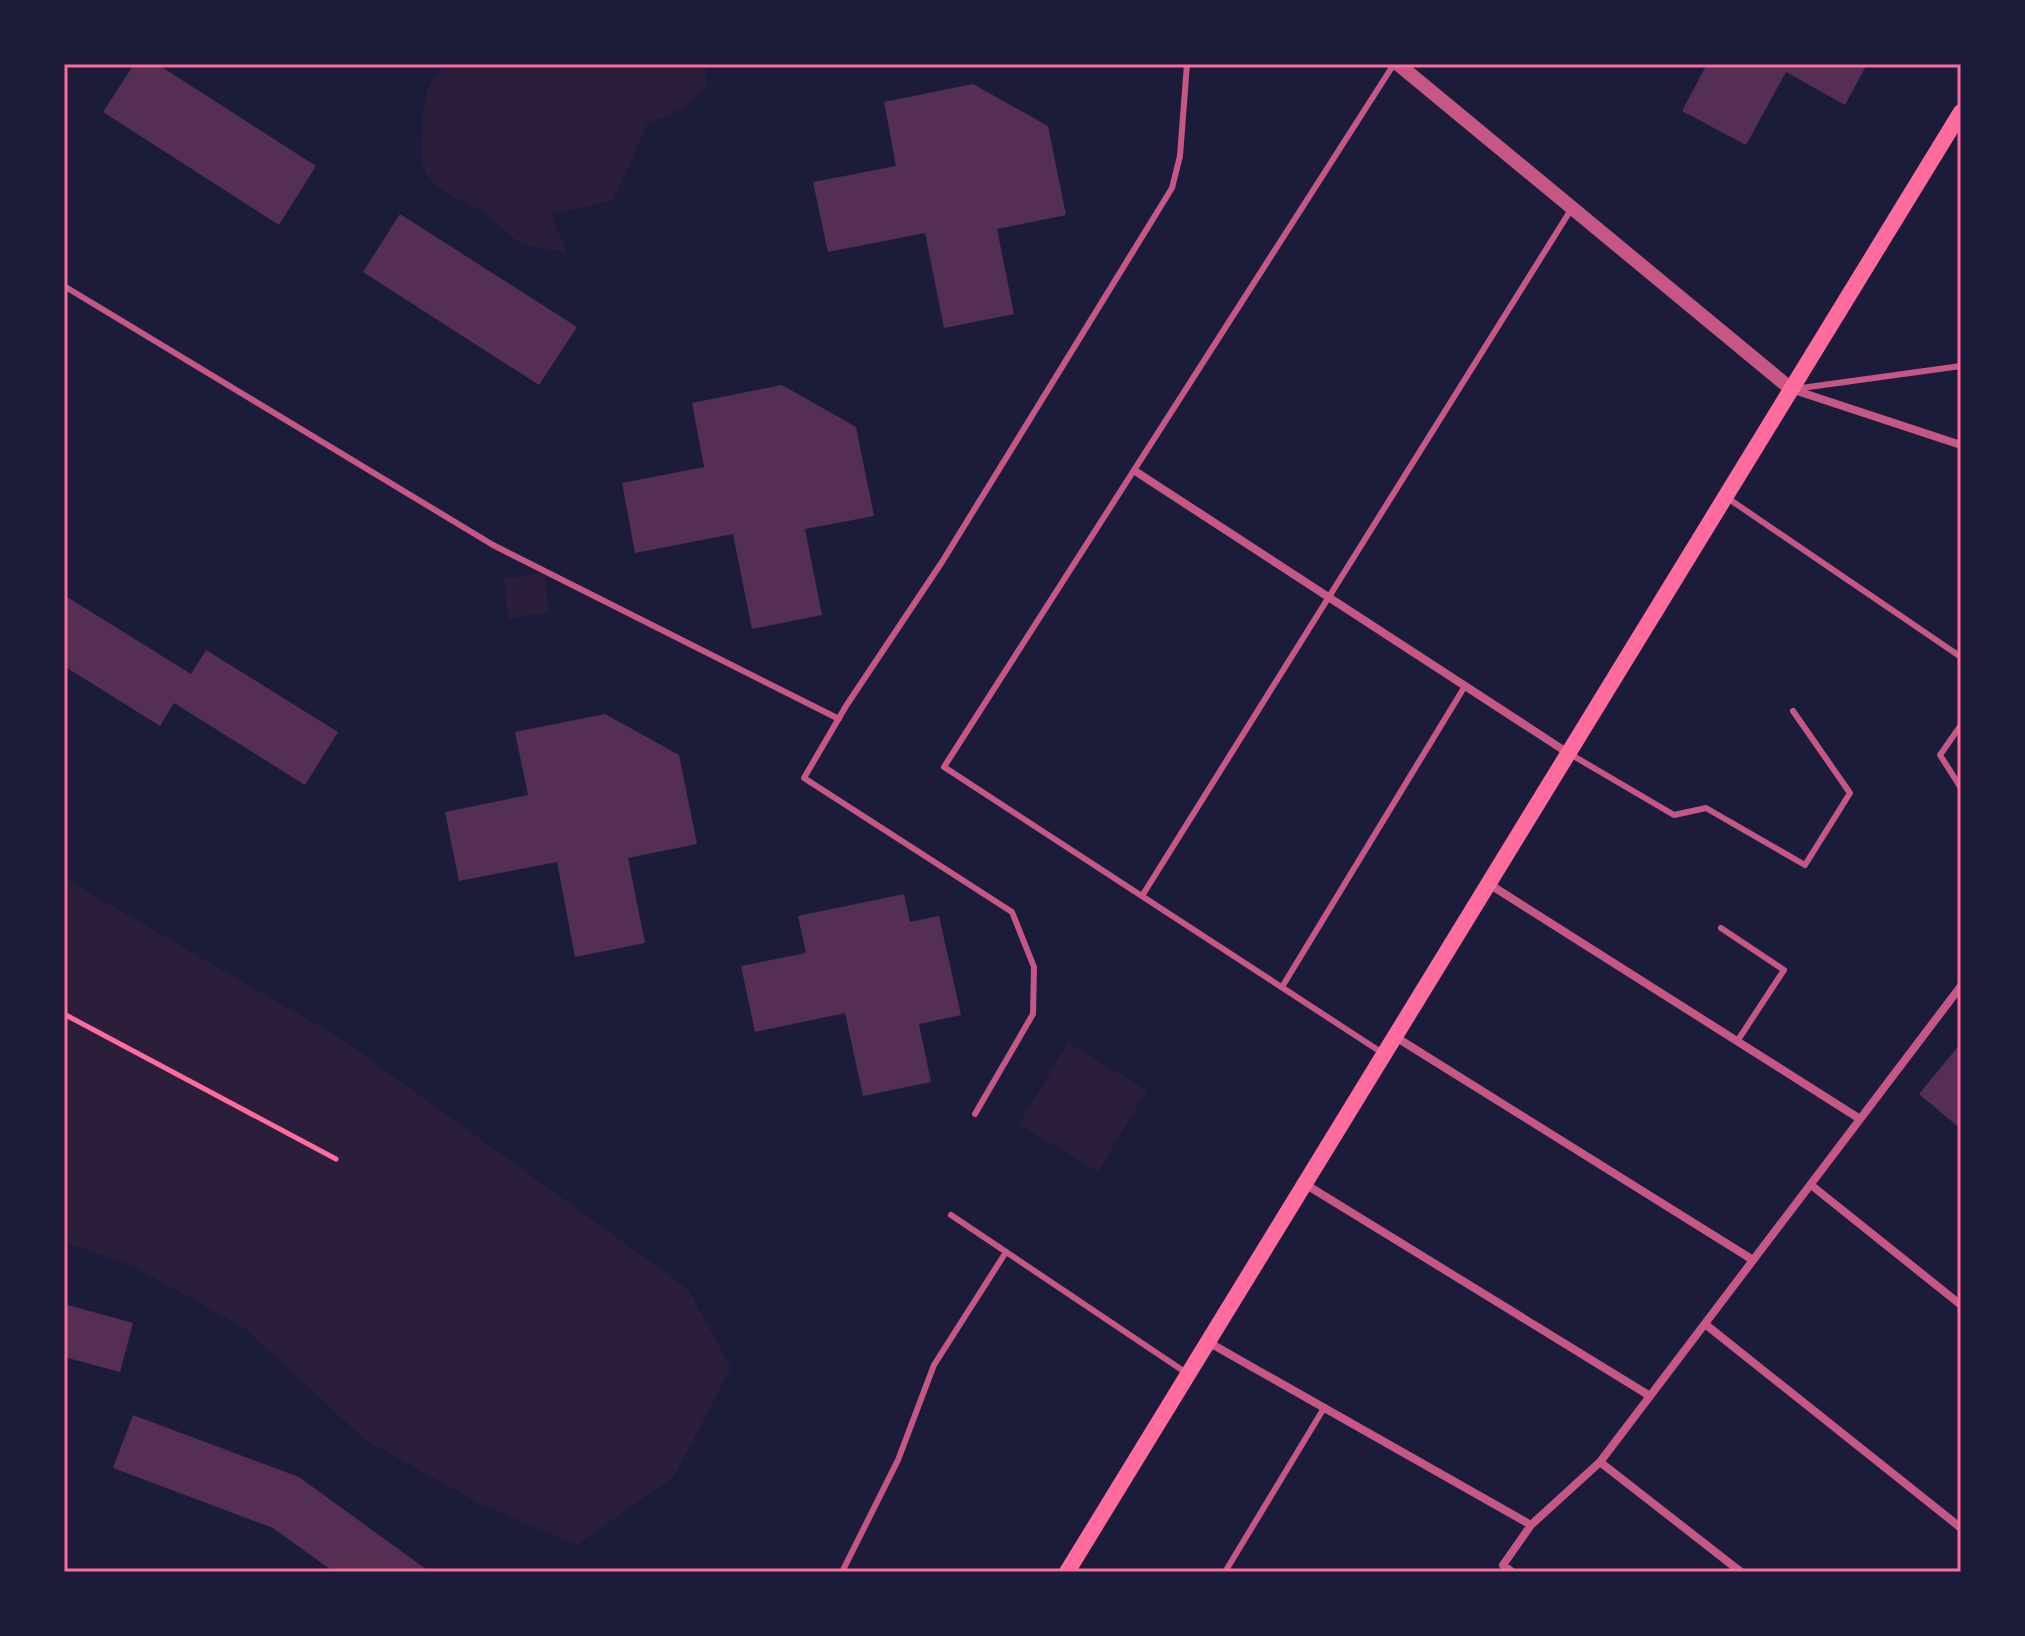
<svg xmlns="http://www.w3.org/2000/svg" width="2025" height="1636" font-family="'PT Sans Narrow',sans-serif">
<rect width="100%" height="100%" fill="#1b1b3a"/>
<path fill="#2a1e3b" d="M 444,64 L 705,64 L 707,85 L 687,107 L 648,123 L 613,201 L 551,214 L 567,253 C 552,249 532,248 518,241 C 506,234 496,221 484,213 C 463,200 437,195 425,170 C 419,157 422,141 422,127 C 423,100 426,84 444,64 Z
M 544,573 L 549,612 L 508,619 L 504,579 Z
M 64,878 L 343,1040 L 688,1289 L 731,1368 L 673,1478 L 576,1545 L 477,1502 L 365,1440 L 246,1329 L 133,1266 L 64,1242 Z
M 1068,1043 L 1147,1090 L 1098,1172 L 1019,1124 Z"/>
<path fill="#542f53" d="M 134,64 L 157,64 L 316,166 L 279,225 L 103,112 Z
M 1707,64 L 1867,64 L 1845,105 L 1786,72 L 1746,145 L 1682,111 Z
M 973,84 L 1048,126 L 1066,215 L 997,229 L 1014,314 L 944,328 L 925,233 L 828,252 L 813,182 L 896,166 L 884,102 Z
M 400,214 L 577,327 L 539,385 L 363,272 Z
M 782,385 L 856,427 L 874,516 L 805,529 L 822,615 L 752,629 L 733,534 L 635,553 L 622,483 L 704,467 L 692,403 Z
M 64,595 L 191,674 L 206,650 L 338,732 L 305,785 L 174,703 L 160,726 L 64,666 Z
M 605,714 L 679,755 L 697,844 L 628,858 L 645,943 L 575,957 L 557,862 L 459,881 L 445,812 L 528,795 L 515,732 Z
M 904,894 L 910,922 L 939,916 L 961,1015 L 919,1024 L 931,1082 L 863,1096 L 845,1013 L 755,1032 L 741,966 L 806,953 L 798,916 Z
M 1961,1043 L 1961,1129 L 1919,1094 Z
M 64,1304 L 133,1323 L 120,1372 L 64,1357 Z
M 133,1415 L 299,1477 L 430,1572 L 334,1572 L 273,1528 L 113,1468 Z"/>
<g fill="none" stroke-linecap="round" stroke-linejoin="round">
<path stroke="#ff6b9d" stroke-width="5" d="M 64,1014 L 336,1159"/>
<path stroke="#c65784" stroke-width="6" d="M 64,286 L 493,545 L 839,719
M 1794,389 L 1961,366
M 1726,497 L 1961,657
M 1961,725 L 1940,755 L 1961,788
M 1570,754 L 1674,815 L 1706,808 L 1805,865 L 1850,793 L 1793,711
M 1142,896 L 1572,208
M 1721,928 L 1784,970 L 1738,1040
M 1282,987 L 1465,686
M 1384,1054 L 944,767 L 1394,64
M 975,1114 L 1033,1014 L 1034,967 L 1012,912 L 804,778 L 846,706 L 942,562 L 1172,188 L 1180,156 L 1187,64
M 951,1215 L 1188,1374
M 842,1572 L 898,1460 L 934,1365 L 1006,1252
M 1225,1572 L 1324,1408"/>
<path stroke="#c65784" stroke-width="8" d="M 1791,389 L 1961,445
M 1135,471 L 1568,753
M 1489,884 L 1860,1119
M 1394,1036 L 1753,1260
M 1305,1184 L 1650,1396
M 1811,1185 L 1961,1305
M 1705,1324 L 1961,1528
M 1208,1342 L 1531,1525
M 1600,1462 L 1961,986
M 1512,1572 L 1503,1565 L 1531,1525 L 1600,1462 L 1741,1572"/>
<path stroke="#c65784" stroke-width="14" d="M 1398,64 L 1791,389"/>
<path stroke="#ff6b9d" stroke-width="16" d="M 1067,1572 L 1961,112"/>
</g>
<rect width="2025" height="1636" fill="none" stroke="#1b1b3a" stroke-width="132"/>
<rect x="66" y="66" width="1893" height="1504" fill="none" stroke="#ff6b9d" stroke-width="3"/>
</svg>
